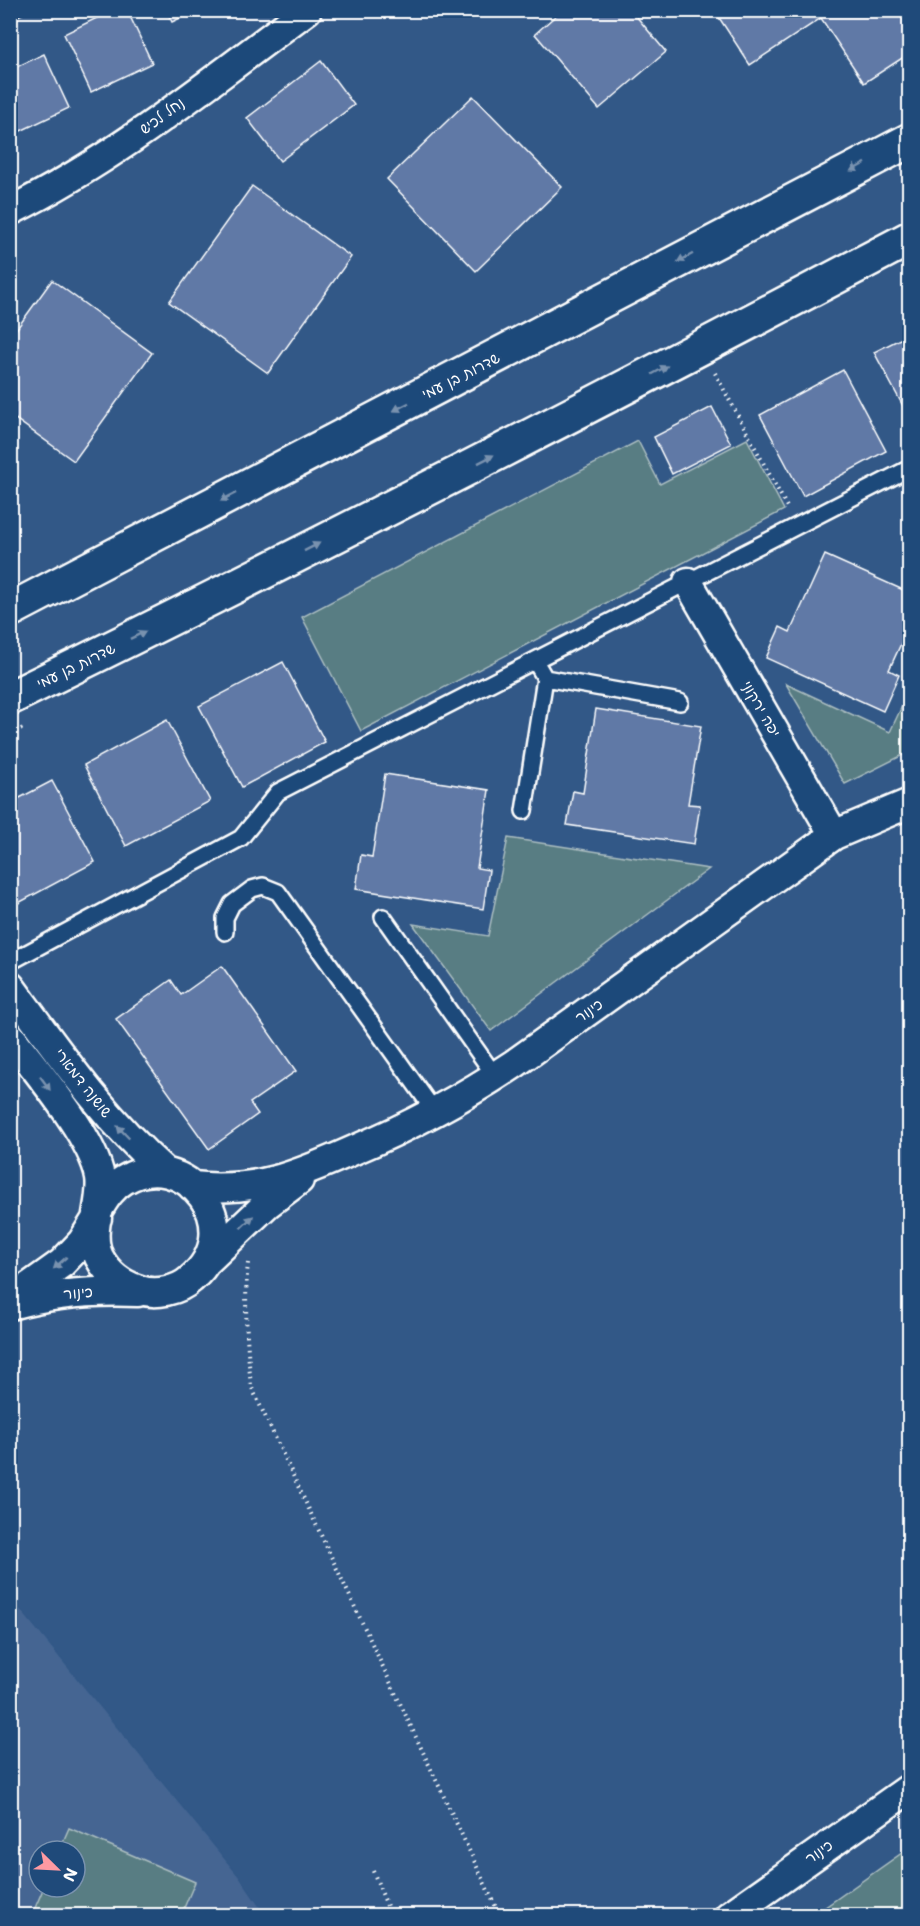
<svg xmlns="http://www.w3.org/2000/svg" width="920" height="1926" font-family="'Shantell Sans','Playpen Sans Hebrew',sans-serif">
<rect width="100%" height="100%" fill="#325887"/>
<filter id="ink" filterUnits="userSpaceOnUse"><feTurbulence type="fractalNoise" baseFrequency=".0167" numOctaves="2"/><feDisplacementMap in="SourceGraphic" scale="12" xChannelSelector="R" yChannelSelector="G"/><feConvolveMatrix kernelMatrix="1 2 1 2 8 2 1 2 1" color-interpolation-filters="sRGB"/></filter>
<g filter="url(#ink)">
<path fill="#446592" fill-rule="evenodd" d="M 10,1591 L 18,1607 L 239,1877 L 265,1915 L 11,1915 ZM 39,1851 L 75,1851 L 75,1887 L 39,1887 Z"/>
<path fill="#587d83" stroke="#acbec1" stroke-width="1.5" d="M 747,439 L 784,510 L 361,731 L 302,617 L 638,441 L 660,484 Z
M 786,684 L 890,732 L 909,691 L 909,752 L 845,784 Z
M 508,838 L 709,869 L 491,1031 L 413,924 L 488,936 Z
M 69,1828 L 195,1882 L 181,1915 L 32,1915 L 44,1887 L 75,1887 L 75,1851 L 59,1851 Z
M 909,1848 L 909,1915 L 814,1915 Z"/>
<path fill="#6079a6" stroke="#fff" stroke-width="1.5" d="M 16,10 L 30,10 L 18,16 Z
M 113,10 L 127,10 L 152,63 L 91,92 L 64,34 Z
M 166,10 L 197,10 L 172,22 Z
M 562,10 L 631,10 L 666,52 L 599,109 L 535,34 Z
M 714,10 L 910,10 L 910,53 L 864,83 L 821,18 L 750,65 Z
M 44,54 L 69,108 L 10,136 L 10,70 Z
M 321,61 L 354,105 L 280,161 L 247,118 Z
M 473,96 L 562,187 L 476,271 L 387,179 Z
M 252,186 L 351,257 L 268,373 L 169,302 Z
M 52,280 L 152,353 L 74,461 L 10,415 L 10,338 Z
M 910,334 L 910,419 L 874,352 Z
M 843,370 L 886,451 L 803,496 L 760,415 Z
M 712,407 L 731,444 L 672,474 L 654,437 Z
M 825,555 L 910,593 L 910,624 L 889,670 L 899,675 L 883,711 L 766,658 L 780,627 L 790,632 Z
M 283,662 L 325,742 L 242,787 L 199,706 Z
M 596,709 L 701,726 L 688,804 L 700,805 L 694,844 L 567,825 L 573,791 L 583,793 Z
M 167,720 L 210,801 L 126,846 L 84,765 Z
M 385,774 L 489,790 L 477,868 L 489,870 L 483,909 L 356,889 L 361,855 L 372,857 Z
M 52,781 L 95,862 L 11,907 L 10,803 Z
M 222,966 L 296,1071 L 250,1103 L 258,1114 L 209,1149 L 116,1019 L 171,980 L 181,995 Z"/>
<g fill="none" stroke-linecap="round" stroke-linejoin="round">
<defs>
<path id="service" d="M 535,661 L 545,678 L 680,702
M 524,811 L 545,678
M 383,917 L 495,1076
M 225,932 L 225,918 L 232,904 L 252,889 L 263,886 L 278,892 L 435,1112
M 10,962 L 241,838 L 278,792 L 910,468"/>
<path id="minor" d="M 10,211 C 117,158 211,81 307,10
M 688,582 L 834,835
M 10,986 C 59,1053 103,1117 165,1172
M 10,1036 C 36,1070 93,1137 100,1177 C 104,1203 87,1231 99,1257 C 108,1274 122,1285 140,1290 C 156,1295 178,1291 191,1279 C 251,1227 184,1144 124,1180 C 112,1187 105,1198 98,1210
M 192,1186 C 255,1193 298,1175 354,1150 C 411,1126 463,1098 514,1064 L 834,835 L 910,803
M 208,1260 L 267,1204 L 299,1180
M 13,1298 L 62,1263 L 82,1242 L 97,1218
M 10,1305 C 53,1293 94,1290 138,1292
M 729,1916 L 910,1788"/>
<path id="secondary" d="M 10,610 L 910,140
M 10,698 C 313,550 612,395 910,238"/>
</defs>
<use href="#service" stroke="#fff" stroke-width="20"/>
<use href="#minor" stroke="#fff" stroke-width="33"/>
<use href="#secondary" stroke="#fff" stroke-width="38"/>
<path stroke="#fff" stroke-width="4" stroke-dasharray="1.5 4.5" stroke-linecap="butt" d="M 715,373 L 787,507
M 10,734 L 23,728
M 248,1263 C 244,1304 247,1344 251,1386 L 500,1916
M 373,1871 L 391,1916"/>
<use href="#service" stroke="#1f4a7a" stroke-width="15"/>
<use href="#minor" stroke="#1f4a7a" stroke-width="28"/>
<use href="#secondary" stroke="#1f4a7a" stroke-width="33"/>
</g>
<defs><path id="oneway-solid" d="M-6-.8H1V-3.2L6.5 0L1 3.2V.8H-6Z" transform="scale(1.5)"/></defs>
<g fill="#7992af">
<use href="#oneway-solid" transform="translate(858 167) rotate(152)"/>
<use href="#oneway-solid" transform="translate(685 258) rotate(152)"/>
<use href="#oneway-solid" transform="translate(660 370) rotate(-28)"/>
<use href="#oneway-solid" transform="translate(401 407) rotate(153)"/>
<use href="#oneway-solid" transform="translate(486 459) rotate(-27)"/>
<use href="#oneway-solid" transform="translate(228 497) rotate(153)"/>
<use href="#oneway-solid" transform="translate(312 547) rotate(-27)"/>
<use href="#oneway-solid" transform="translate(138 635) rotate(-26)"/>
<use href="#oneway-solid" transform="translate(45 1083) rotate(54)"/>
<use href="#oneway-solid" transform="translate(123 1132) rotate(-134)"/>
<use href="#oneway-solid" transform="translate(247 1222) rotate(-43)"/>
<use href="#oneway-solid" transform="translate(60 1263) rotate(138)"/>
</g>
</g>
<g text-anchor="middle" stroke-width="6" stroke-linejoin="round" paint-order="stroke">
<g font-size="15" fill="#fff" stroke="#1f4a7a">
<text transform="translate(162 116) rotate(-36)" y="5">נחל לכיש</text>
<text transform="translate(461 376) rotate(-27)" y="5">שדרות בן עמי</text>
<text transform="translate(76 666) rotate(-26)" y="5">שדרות בן עמי</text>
<text transform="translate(761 709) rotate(60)" y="5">יפה ירקוני</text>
<text transform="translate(589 1011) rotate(-35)" y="5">כינור</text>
<text transform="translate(83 1083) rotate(52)" y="5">שושנה דמארי</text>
<text transform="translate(78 1293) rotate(-5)" y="5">כינור</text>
<text transform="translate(819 1852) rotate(-35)" y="5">כינור</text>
</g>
</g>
<rect width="920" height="1926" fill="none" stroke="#1f4a7a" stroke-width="36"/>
<rect x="18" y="18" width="884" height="1890" fill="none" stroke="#fff" stroke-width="2" filter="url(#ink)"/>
<g transform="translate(57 1869) rotate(114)"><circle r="28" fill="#1f4a7a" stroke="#7992af" stroke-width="1.5"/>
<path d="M0-4.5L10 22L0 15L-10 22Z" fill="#ff9aa2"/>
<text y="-9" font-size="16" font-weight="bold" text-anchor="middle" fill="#ffffff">N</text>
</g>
</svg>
